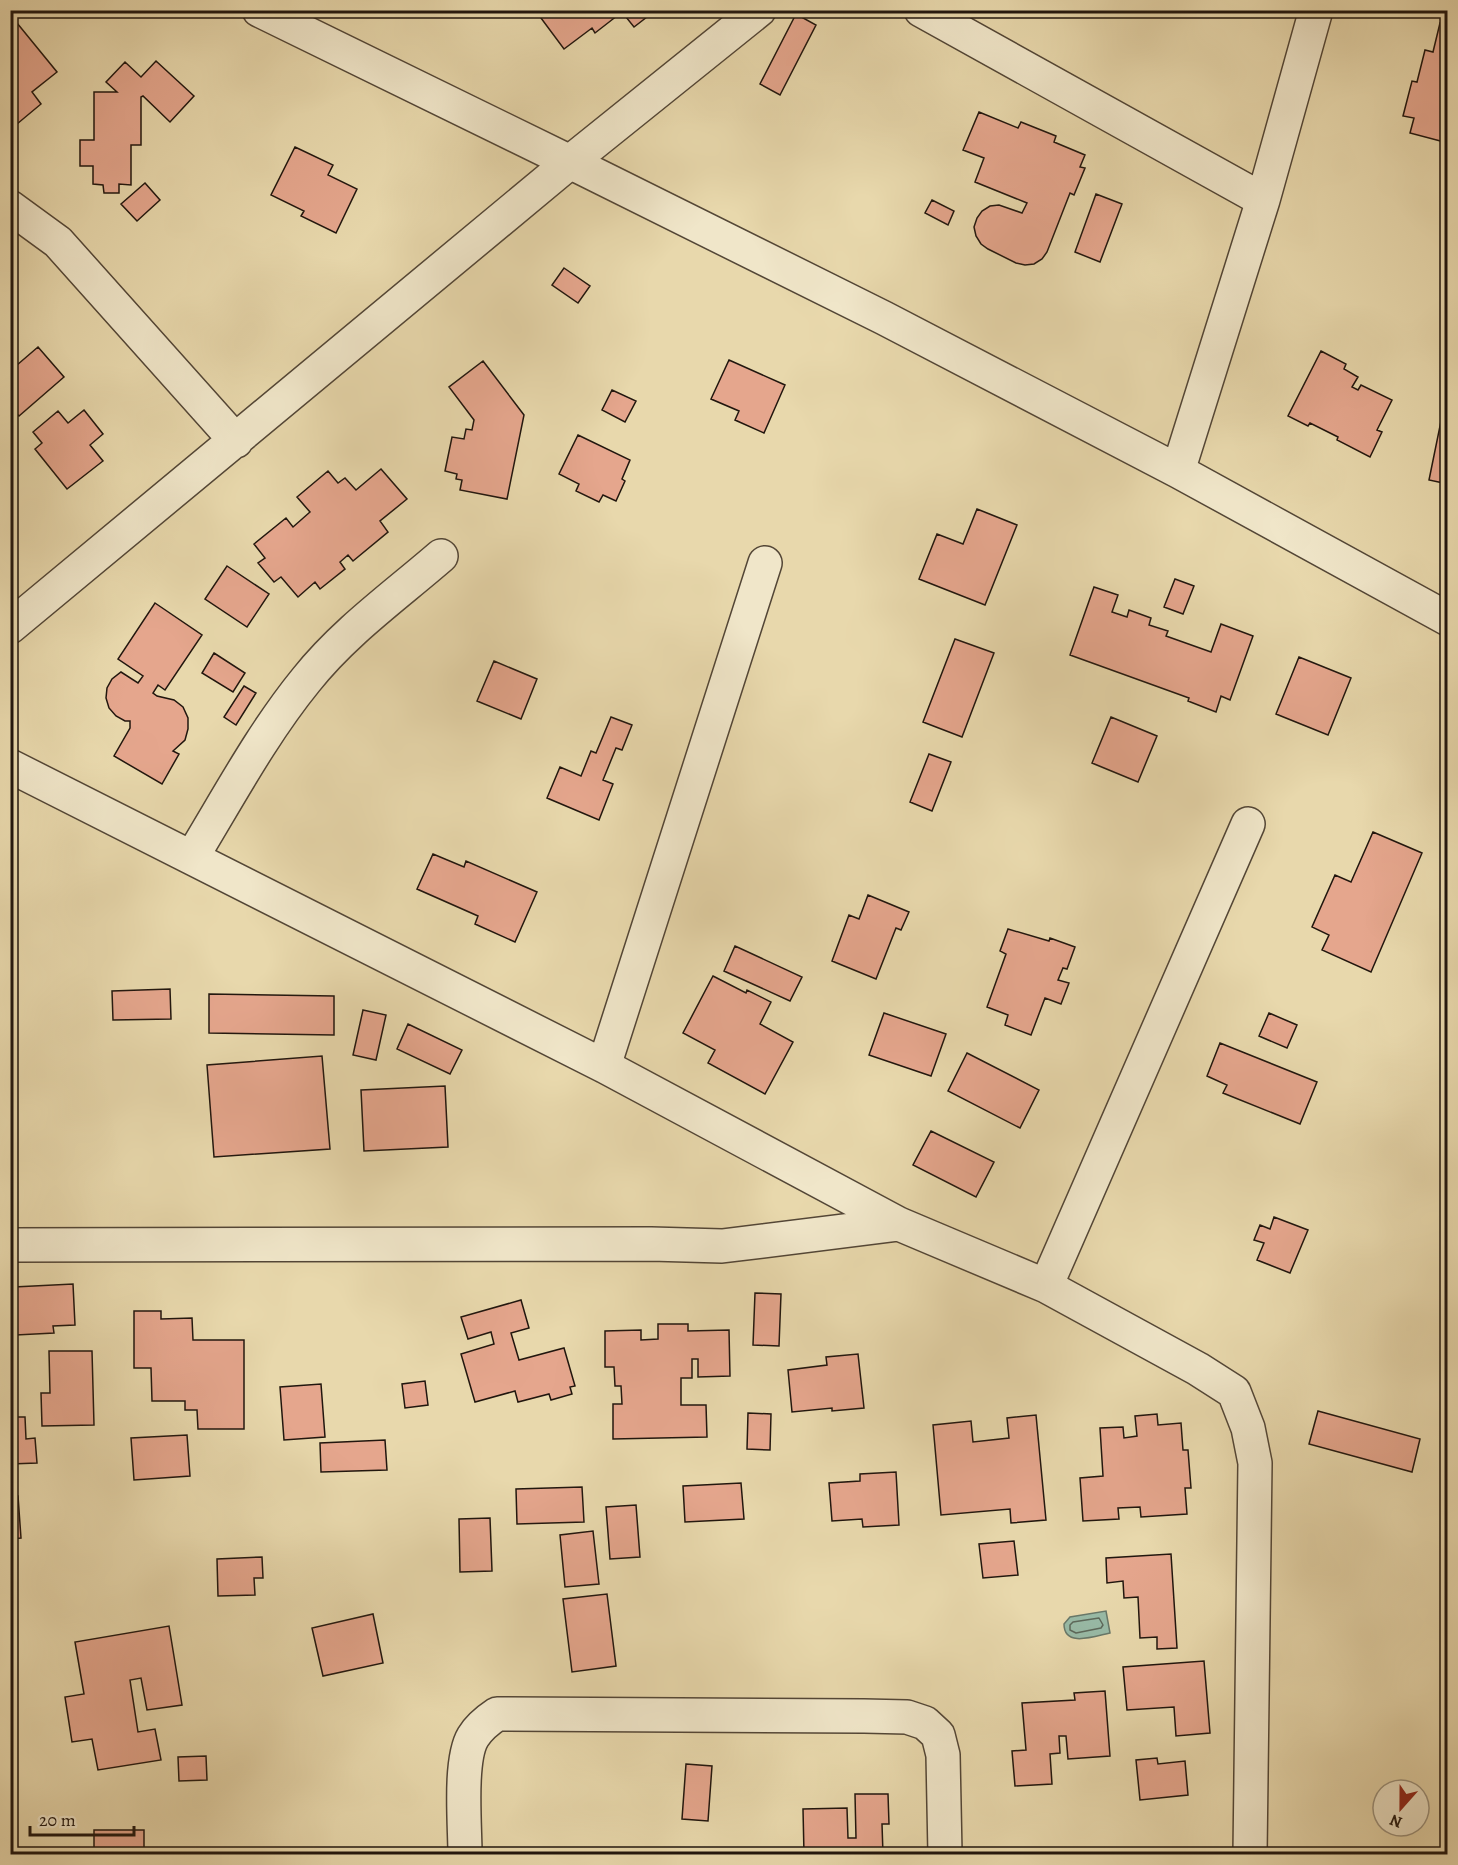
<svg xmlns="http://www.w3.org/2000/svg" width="1458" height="1865" font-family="Alegreya,serif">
<rect width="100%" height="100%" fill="#e8d8ac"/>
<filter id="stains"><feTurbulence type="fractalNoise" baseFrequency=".00333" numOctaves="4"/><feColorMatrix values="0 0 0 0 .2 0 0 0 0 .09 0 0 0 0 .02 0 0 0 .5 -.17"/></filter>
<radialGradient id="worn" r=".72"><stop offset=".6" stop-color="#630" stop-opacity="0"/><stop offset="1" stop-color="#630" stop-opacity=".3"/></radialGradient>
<path fill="#98baa6" stroke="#687869" stroke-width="1.5" d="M 1106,1611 L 1110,1633 C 1095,1636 1064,1648 1064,1624 L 1070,1617 Z"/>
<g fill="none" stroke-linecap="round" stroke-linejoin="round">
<path stroke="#5c685a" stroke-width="1.5" d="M 1099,1618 L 1103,1625 L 1101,1628 L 1076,1633 L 1070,1630 L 1070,1625 L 1073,1622 Z"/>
</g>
<path fill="#e5a68d" stroke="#21160e" stroke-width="1.5" d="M 535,10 L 656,10 L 634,27 L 622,12 L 595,33 L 592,28 L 564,49 Z
M 796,14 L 816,25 L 780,95 L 760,84 Z
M 17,23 L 57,72 L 32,92 L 41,104 L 11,129 L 10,29 Z
M 1440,23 L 1448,25 L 1448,143 L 1410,133 L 1414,118 L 1403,116 L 1412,81 L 1417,82 L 1425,50 L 1433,52 Z
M 156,61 L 194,96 L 170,122 L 143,96 L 141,97 L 141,145 L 131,145 L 131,185 L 119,184 L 119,193 L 104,193 L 103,185 L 93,184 L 93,166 L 80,166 L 80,140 L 94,140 L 94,92 L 117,92 L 106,82 L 125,62 L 141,77 Z
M 979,112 L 1018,128 L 1021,122 L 1056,136 L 1054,142 L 1085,155 L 1080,167 L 1085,168 L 1074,195 L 1070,193 L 1047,252 L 1042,259 L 1034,264 L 1025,265 L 1016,263 L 988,249 L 981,244 L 976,236 L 974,227 L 977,218 L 982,211 L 990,206 L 999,205 L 1022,213 L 1027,203 L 975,182 L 984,158 L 963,150 Z
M 295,147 L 333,165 L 328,175 L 357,189 L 336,233 L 301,216 L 304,211 L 271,195 Z
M 145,183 L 160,200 L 137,221 L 121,204 Z
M 1096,194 L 1122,204 L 1100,262 L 1075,252 Z
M 932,200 L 954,211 L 948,225 L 925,213 Z
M 564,268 L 590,286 L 578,303 L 552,285 Z
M 38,347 L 64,377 L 19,416 L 10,407 L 10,371 Z
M 1321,351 L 1346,364 L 1344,369 L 1358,377 L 1352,387 L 1358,390 L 1361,385 L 1392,400 L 1377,430 L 1382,432 L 1370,457 L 1337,440 L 1338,437 L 1310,423 L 1308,426 L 1288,416 Z
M 729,360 L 785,385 L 764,433 L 735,420 L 739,411 L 711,399 Z
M 483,361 L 524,415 L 507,499 L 460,490 L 462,480 L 456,479 L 457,474 L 445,471 L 452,437 L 464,439 L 466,429 L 472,430 L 474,420 L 449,387 Z
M 612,390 L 636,401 L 625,422 L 602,410 Z
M 84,410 L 103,434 L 90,445 L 103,461 L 67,489 L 35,449 L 42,443 L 33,432 L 58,411 L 68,423 Z
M 1441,421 L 1448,422 L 1448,484 L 1429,480 Z
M 578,435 L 630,460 L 622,479 L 625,481 L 616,501 L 603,495 L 599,502 L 576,491 L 579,484 L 559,474 Z
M 381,469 L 407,499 L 380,521 L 388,532 L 353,561 L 348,555 L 340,562 L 345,569 L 320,589 L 315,582 L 298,597 L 281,577 L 274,582 L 258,563 L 265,558 L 254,544 L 286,518 L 293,527 L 310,512 L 297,497 L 328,471 L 338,483 L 345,478 L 356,490 Z
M 977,509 L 1017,525 L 985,605 L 919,579 L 937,534 L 963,544 Z
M 227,566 L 269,594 L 247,627 L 205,599 Z
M 1175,579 L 1194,586 L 1183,614 L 1164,607 Z
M 1094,587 L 1118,595 L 1112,612 L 1127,617 L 1129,610 L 1151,618 L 1149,625 L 1168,631 L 1166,636 L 1211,652 L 1221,624 L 1253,636 L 1230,700 L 1221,696 L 1216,712 L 1188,701 L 1189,698 L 1070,655 Z
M 155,603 L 202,635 L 165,690 L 158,685 L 153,693 L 157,696 L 174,700 L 183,707 L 188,718 L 188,729 L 185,740 L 173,751 L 179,754 L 162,784 L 114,756 L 130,728 L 130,721 L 125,721 L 116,716 L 109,708 L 106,698 L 107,688 L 112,679 L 121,672 L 138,683 L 143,676 L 118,659 Z
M 955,639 L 994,653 L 962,737 L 923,722 Z
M 214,653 L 245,673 L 233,692 L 202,673 Z
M 1299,657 L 1351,678 L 1328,735 L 1276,714 Z
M 494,661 L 537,679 L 521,719 L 477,701 Z
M 244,686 L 256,693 L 236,725 L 224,717 Z
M 611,717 L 632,725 L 622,750 L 616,748 L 603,780 L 613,784 L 599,820 L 547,798 L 560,767 L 581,776 L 591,751 L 596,753 Z
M 1111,717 L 1157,736 L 1138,782 L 1092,763 Z
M 929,754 L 951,762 L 932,811 L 910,802 Z
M 1373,832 L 1422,853 L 1371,972 L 1322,950 L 1329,935 L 1312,927 L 1335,875 L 1351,882 Z
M 433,854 L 464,867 L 466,861 L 537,892 L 515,942 L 475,924 L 478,916 L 417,889 Z
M 868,895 L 909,912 L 901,930 L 896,928 L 876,979 L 832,961 L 849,915 L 859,919 Z
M 1008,929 L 1049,941 L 1050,938 L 1075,947 L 1067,969 L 1063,968 L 1058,980 L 1069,983 L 1061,1004 L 1045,998 L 1031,1035 L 1005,1025 L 1008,1015 L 987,1007 L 1006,954 L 1000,951 Z
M 735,946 L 802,977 L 790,1001 L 724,971 Z
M 713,976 L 746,993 L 747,990 L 771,1002 L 760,1024 L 793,1042 L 765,1094 L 708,1063 L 715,1050 L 683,1033 Z
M 170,989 L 171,1019 L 113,1020 L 112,991 Z
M 209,994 L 334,996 L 334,1035 L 209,1033 Z
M 363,1010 L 386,1015 L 376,1060 L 353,1055 Z
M 884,1013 L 946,1034 L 931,1076 L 869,1055 Z
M 1269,1013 L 1297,1025 L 1287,1048 L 1259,1036 Z
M 408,1024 L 462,1050 L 450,1074 L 397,1049 Z
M 1220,1043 L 1317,1082 L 1300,1124 L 1223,1093 L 1227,1085 L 1207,1076 Z
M 967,1053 L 1039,1090 L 1020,1128 L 948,1091 Z
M 322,1056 L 330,1149 L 214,1157 L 207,1065 Z
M 445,1086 L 448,1147 L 364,1151 L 361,1090 Z
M 931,1131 L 994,1162 L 976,1197 L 913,1165 Z
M 1274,1217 L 1308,1230 L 1290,1273 L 1257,1260 L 1264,1243 L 1254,1240 L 1260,1225 L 1270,1229 Z
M 73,1284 L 75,1325 L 53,1326 L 54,1333 L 16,1335 L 14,1287 Z
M 755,1293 L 781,1294 L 779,1346 L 753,1345 Z
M 521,1300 L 529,1328 L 511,1333 L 519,1360 L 564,1348 L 575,1386 L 570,1387 L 572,1394 L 551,1400 L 549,1394 L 518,1402 L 515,1391 L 475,1402 L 461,1354 L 494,1344 L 491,1332 L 468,1339 L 461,1317 Z
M 134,1311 L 161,1311 L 161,1319 L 192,1318 L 193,1340 L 244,1340 L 244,1429 L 198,1429 L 197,1410 L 185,1410 L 185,1401 L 152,1401 L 151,1368 L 134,1368 Z
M 658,1324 L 688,1324 L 688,1331 L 729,1330 L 730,1376 L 698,1377 L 698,1359 L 692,1359 L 692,1378 L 681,1378 L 681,1405 L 706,1405 L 707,1437 L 613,1439 L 613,1404 L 622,1404 L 621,1386 L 615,1386 L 614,1367 L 605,1367 L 605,1331 L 641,1330 L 641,1340 L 658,1339 Z
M 49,1351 L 92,1351 L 94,1425 L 42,1426 L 41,1393 L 50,1393 Z
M 858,1354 L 864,1408 L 832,1411 L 832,1408 L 792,1412 L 788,1370 L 827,1365 L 826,1357 Z
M 425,1381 L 428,1405 L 405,1408 L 402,1384 Z
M 321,1384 L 325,1437 L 284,1440 L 280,1387 Z
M 1318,1411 L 1420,1439 L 1412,1472 L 1309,1444 Z
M 748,1413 L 771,1414 L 770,1450 L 747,1449 Z
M 1157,1414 L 1158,1425 L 1181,1423 L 1183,1450 L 1188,1450 L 1191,1488 L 1185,1488 L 1187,1514 L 1141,1517 L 1140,1507 L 1118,1508 L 1119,1519 L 1083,1521 L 1080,1478 L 1103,1476 L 1100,1428 L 1123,1427 L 1124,1438 L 1137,1436 L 1135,1416 Z
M 1036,1415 L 1046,1520 L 1011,1523 L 1010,1509 L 941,1515 L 933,1425 L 971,1421 L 973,1442 L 1009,1438 L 1007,1418 Z
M 10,1417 L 25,1417 L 26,1439 L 35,1438 L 37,1463 L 10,1464 Z
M 187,1435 L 190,1476 L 134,1480 L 131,1438 Z
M 385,1440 L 387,1470 L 321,1472 L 320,1443 Z
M 896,1472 L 899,1525 L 863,1527 L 862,1519 L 832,1521 L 829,1483 L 860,1481 L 860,1474 Z
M 741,1483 L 744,1519 L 685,1522 L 683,1486 Z
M 582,1487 L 584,1522 L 517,1524 L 516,1489 Z
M 10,1496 L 18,1496 L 21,1538 L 10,1539 Z
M 636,1505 L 640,1557 L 610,1559 L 606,1507 Z
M 490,1518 L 492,1571 L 460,1572 L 459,1519 Z
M 593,1531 L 599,1584 L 565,1587 L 560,1535 Z
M 1014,1541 L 1018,1575 L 983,1578 L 979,1544 Z
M 1171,1554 L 1177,1648 L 1157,1649 L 1157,1637 L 1140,1638 L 1138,1597 L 1124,1598 L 1123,1581 L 1107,1583 L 1106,1558 Z
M 262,1557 L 263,1578 L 254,1578 L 255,1595 L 218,1596 L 217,1559 Z
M 607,1594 L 616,1666 L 572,1672 L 563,1599 Z
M 373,1614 L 383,1663 L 323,1676 L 312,1628 Z
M 169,1626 L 182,1705 L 147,1710 L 141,1678 L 130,1680 L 138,1732 L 155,1729 L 161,1760 L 98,1770 L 92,1739 L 72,1742 L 65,1697 L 84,1694 L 75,1642 Z
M 1204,1661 L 1210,1733 L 1176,1736 L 1174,1707 L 1127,1710 L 1123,1667 Z
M 1105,1691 L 1110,1756 L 1068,1759 L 1066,1736 L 1059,1736 L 1060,1753 L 1050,1754 L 1052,1784 L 1015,1786 L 1012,1751 L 1026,1750 L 1022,1703 L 1075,1700 L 1074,1693 Z
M 206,1756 L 207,1780 L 179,1781 L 178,1757 Z
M 1157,1758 L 1158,1764 L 1185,1761 L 1188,1795 L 1140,1800 L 1136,1760 Z
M 686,1764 L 712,1766 L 708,1821 L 682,1819 Z
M 855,1794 L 888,1794 L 889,1824 L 882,1824 L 883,1854 L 804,1854 L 803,1809 L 847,1808 L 848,1838 L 856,1838 Z
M 94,1830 L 144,1830 L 144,1854 L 48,1854 L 48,1850 L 94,1850 Z"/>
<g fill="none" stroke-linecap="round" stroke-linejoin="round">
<defs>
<path id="minor" d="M 259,10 L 570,162 L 884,318 L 1178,471 L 1448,619
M 921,10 L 1263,200
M 10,207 L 58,242 L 236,441
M 1178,471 L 1263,200 L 1316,10
M 10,627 L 570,162 L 759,10
M 10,766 L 604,1066 L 899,1224 L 1046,1286 L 1198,1369 L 1234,1392 L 1248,1428 L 1255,1463 L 1250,1854
M 192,857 C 228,798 262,734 306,680 C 344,632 396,595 441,556
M 604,1066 L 765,563
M 10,1245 L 651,1244 L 722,1246 L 899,1224
M 1046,1286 L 1248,824
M 465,1854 C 465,1826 459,1760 473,1737 C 479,1727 488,1720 497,1714 L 864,1716 L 907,1717 L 925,1723 L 938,1735 L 943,1755 L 945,1854"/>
</defs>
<use href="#minor" stroke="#534636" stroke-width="36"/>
<use href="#minor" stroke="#f0e6c9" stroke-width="33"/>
</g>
<rect width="1458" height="1865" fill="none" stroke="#e8d8ac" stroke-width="36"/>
<rect x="12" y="12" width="1434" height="1841" fill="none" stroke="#21160e" stroke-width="3"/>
<rect x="18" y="18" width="1422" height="1829" fill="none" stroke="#21160e" stroke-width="1.5"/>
<g transform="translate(1401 1808) rotate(201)"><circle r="28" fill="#f0e6c9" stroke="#9d937e" stroke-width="1.5"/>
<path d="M0-4.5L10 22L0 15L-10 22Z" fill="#8f2418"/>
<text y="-9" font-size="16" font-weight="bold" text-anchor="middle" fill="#21160e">N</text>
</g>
<path d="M30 1826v9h104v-9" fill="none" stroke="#21160e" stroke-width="3"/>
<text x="39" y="1826" font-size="18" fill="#21160e" stroke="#f0e6c9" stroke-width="4.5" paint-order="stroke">20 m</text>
<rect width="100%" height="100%" filter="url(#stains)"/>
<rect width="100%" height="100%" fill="url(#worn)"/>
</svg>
